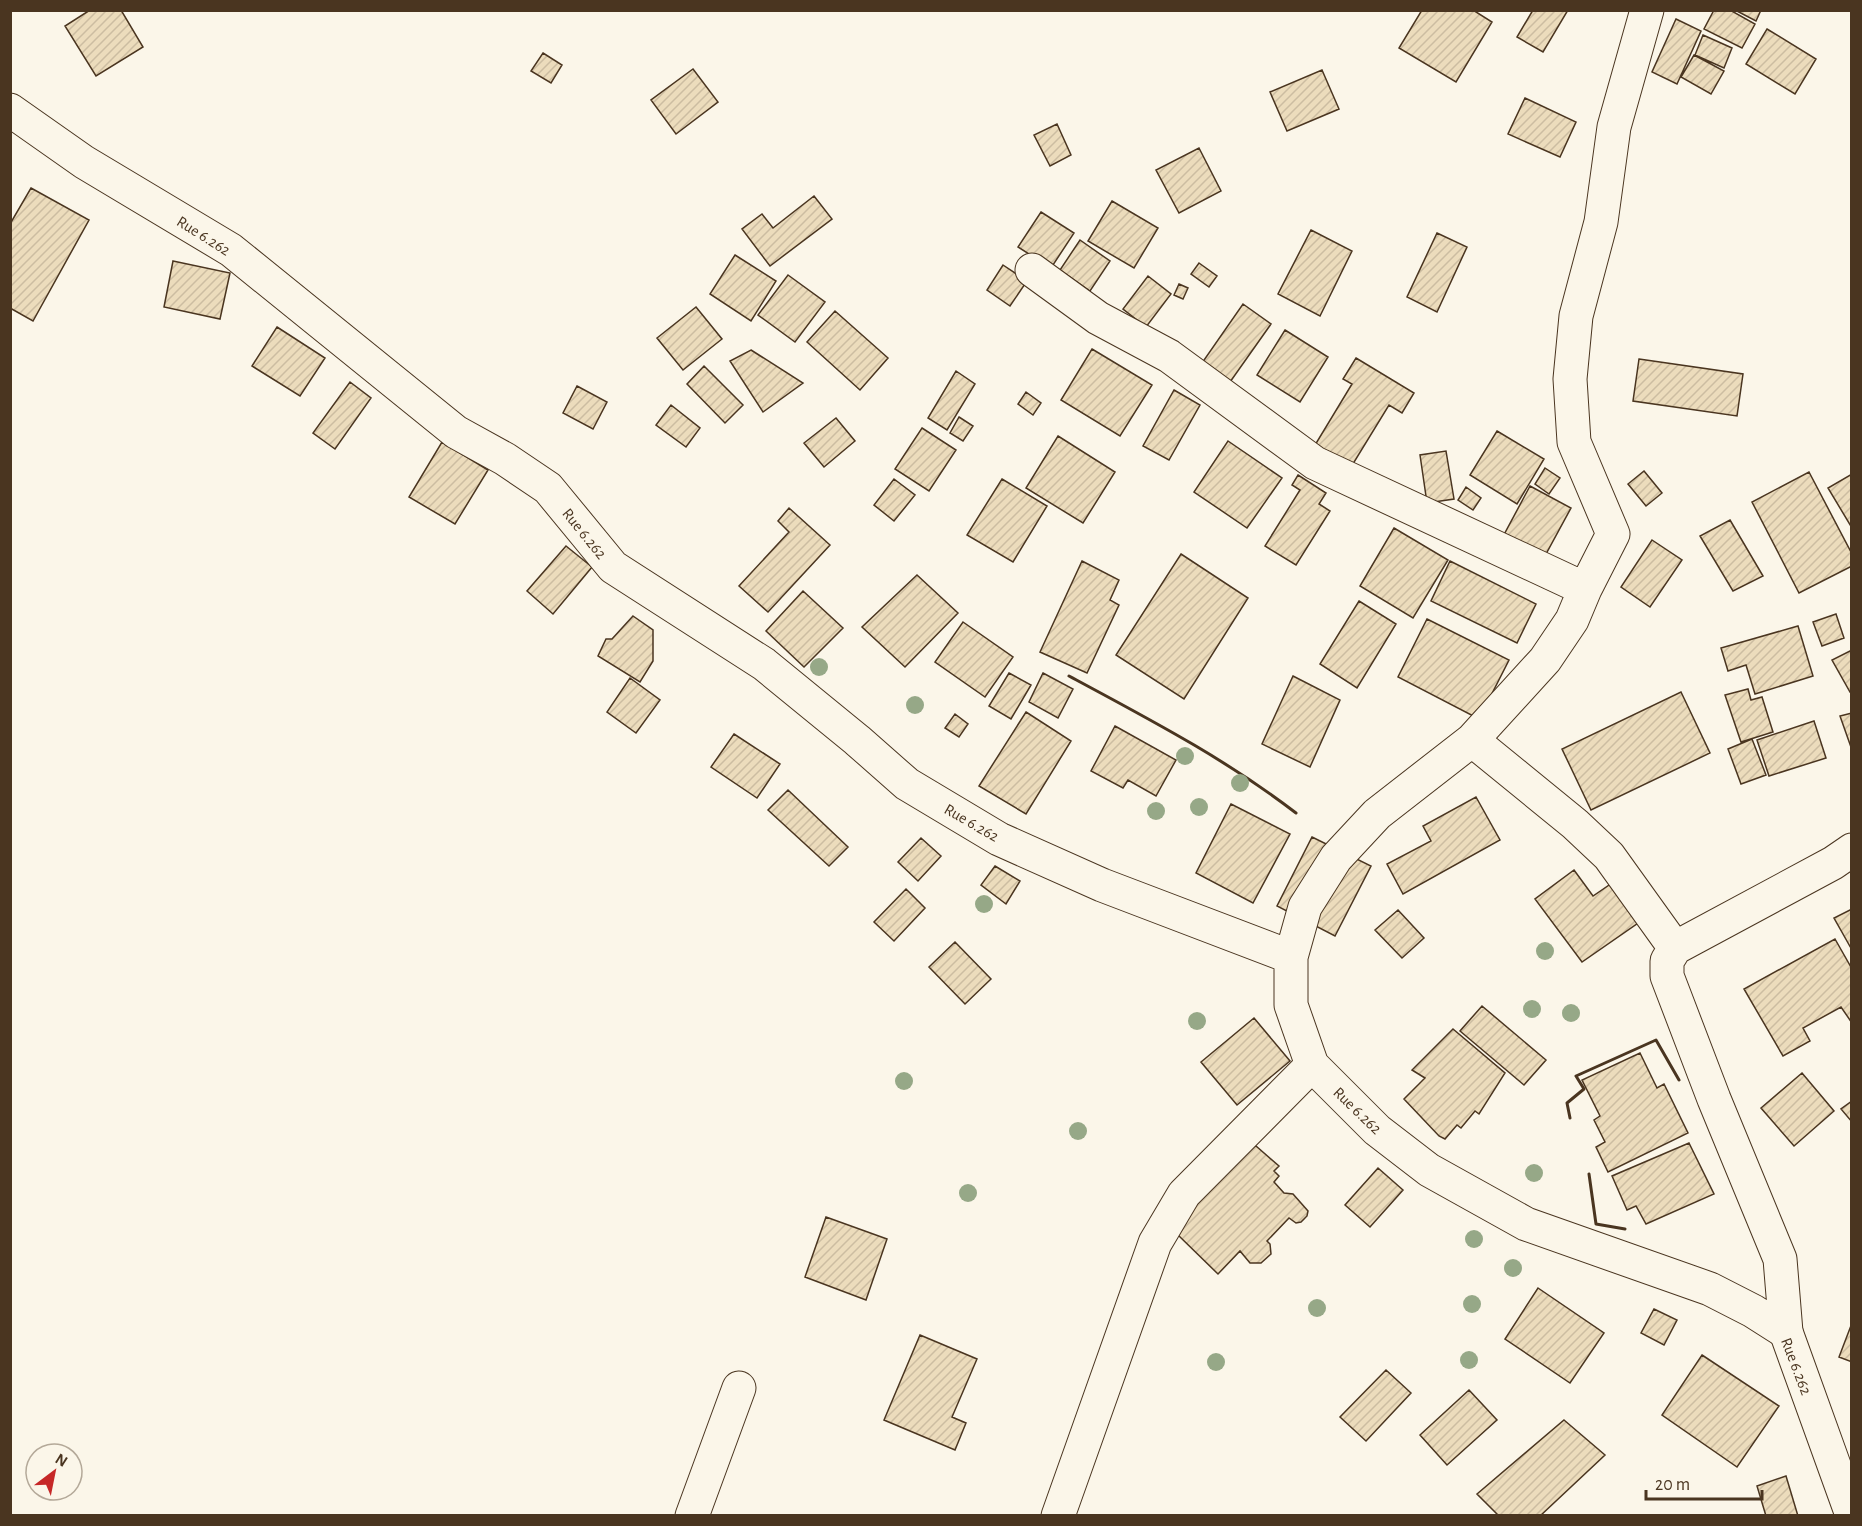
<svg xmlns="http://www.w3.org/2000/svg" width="1862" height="1526" font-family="'Alegreya Sans',sans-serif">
<defs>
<pattern id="building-hatch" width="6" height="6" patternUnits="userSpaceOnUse" patternTransform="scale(1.5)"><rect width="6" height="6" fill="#ecdcbc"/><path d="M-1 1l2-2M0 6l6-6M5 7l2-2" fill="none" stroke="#ccbda1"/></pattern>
</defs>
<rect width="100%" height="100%" fill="#fbf6e9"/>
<path fill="url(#building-hatch)" stroke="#4a3520" stroke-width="1.5" d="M 90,10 L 121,10 L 143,47 L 96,76 L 65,26 Z
M 1422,10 L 1473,10 L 1492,22 L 1456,82 L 1399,48 Z
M 1533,10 L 1568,10 L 1543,52 L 1517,37 Z
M 1714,10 L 1730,10 L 1755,24 L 1742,48 L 1704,29 Z
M 1735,10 L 1761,10 L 1756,21 Z
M 1676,19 L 1701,31 L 1677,84 L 1652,72 Z
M 1767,29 L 1816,59 L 1795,94 L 1746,64 Z
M 1703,35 L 1732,48 L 1724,68 L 1695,55 Z
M 543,53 L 562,65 L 551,83 L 531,71 Z
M 1694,55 L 1724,71 L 1711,94 L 1681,77 Z
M 693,69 L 718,102 L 676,134 L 651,100 Z
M 1322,70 L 1339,109 L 1287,131 L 1270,92 Z
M 1525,98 L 1576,122 L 1560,157 L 1508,134 Z
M 1057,124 L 1071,155 L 1050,166 L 1034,135 Z
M 1199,148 L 1221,191 L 1179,213 L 1156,170 Z
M 31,188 L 89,220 L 33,321 L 10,308 L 10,224 Z
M 814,196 L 832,219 L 770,266 L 742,229 L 762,214 L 773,228 Z
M 1112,201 L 1158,228 L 1134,268 L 1088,241 Z
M 1041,212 L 1074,233 L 1051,268 L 1018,247 Z
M 1311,230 L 1352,251 L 1320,316 L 1278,294 Z
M 1437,233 L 1467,247 L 1437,312 L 1407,297 Z
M 1080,240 L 1110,261 L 1090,291 L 1060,270 Z
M 735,255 L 776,281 L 751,321 L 710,294 Z
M 173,261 L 230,273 L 220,319 L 164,307 Z
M 1199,263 L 1217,276 L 1209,287 L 1191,274 Z
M 1003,265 L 1027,281 L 1010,306 L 987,290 Z
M 788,275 L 825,302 L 795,342 L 758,315 Z
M 1148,276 L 1171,294 L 1146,327 L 1123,309 Z
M 1179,284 L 1188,288 L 1183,299 L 1174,295 Z
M 1243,304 L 1271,324 L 1223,392 L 1195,373 Z
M 696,307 L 722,339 L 683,370 L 657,338 Z
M 835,311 L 888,358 L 860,390 L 807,342 Z
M 277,327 L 325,358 L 300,396 L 252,366 Z
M 1285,330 L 1328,357 L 1300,402 L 1257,375 Z
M 1092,349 L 1152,385 L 1120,436 L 1061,400 Z
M 751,350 L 803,383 L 763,412 L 730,361 Z
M 1356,358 L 1414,393 L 1402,413 L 1389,405 L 1348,472 L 1312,450 L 1352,384 L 1343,379 Z
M 1639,359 L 1743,374 L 1737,416 L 1633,401 Z
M 704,366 L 743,405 L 725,423 L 687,384 Z
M 956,371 L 975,384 L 947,430 L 928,418 Z
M 350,382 L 371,398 L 335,449 L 313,433 Z
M 577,386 L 607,402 L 593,429 L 563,413 Z
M 1174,390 L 1200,405 L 1169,460 L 1143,446 Z
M 1026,392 L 1041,403 L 1033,415 L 1018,404 Z
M 671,405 L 700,428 L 686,447 L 656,425 Z
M 959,417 L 973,426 L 963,441 L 950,433 Z
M 836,418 L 855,441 L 824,467 L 804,443 Z
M 922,428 L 956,450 L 929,491 L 895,469 Z
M 1497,431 L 1544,459 L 1517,504 L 1470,475 Z
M 1058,436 L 1115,472 L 1083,523 L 1026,488 Z
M 1228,441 L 1282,478 L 1247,528 L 1194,492 Z
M 442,442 L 488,470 L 455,524 L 409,497 Z
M 1446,451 L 1454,499 L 1427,503 L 1420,455 Z
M 1545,468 L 1560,478 L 1549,494 L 1535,484 Z
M 1644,471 L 1662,493 L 1646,506 L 1628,484 Z
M 1809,472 L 1852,554 L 1852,566 L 1799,593 L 1752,502 Z
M 1852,474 L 1852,528 L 1828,488 Z
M 1298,475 L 1326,493 L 1319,504 L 1330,511 L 1296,565 L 1265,546 L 1300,490 L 1292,485 Z
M 894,479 L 915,495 L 894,521 L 874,505 Z
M 1002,479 L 1047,506 L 1013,562 L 967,535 Z
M 1530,486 L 1571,508 L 1540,565 L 1499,544 Z
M 1466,487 L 1481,498 L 1473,510 L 1458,500 Z
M 789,508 L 830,545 L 768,612 L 739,586 L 789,532 L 778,521 Z
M 1730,520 L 1763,576 L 1733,591 L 1700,536 Z
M 1394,528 L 1448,560 L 1413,618 L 1360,586 Z
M 1652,540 L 1682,560 L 1650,607 L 1621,587 Z
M 566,546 L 592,567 L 553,614 L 527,591 Z
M 1181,554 L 1248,598 L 1184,699 L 1116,655 Z
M 1082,561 L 1119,580 L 1110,600 L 1119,605 L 1087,673 L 1040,652 Z
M 1450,561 L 1536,604 L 1517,643 L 1431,601 Z
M 917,575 L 958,613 L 905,667 L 862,627 Z
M 803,591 L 843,628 L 804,667 L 766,631 Z
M 1359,601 L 1396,624 L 1357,688 L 1320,664 Z
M 1836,614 L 1844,638 L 1822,646 L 1813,622 Z
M 633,616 L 653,630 L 653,661 L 640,682 L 598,656 L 606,639 L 612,639 Z
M 1427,619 L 1509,660 L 1479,719 L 1398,677 Z
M 963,622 L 1013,657 L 985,697 L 935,662 Z
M 1798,626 L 1813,676 L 1755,694 L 1746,665 L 1728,671 L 1721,648 Z
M 1852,650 L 1852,691 L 1850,692 L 1832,660 Z
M 1009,673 L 1031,685 L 1011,719 L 989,706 Z
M 1043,673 L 1073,689 L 1058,718 L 1029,702 Z
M 1293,676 L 1340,700 L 1310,767 L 1262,744 Z
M 630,678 L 660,700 L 636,733 L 607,712 Z
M 1748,689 L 1751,700 L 1762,697 L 1773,732 L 1741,742 L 1725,695 Z
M 1681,692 L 1710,753 L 1591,810 L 1562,749 Z
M 1026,712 L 1071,741 L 1026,814 L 979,786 Z
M 1852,713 L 1852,750 L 1840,716 Z
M 955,714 L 968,724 L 959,737 L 945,728 Z
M 1814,721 L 1826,758 L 1769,776 L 1757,740 Z
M 1115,726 L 1176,760 L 1156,796 L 1128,780 L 1123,788 L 1091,771 Z
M 734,734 L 780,764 L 757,798 L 711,767 Z
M 1752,739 L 1766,775 L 1741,784 L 1728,749 Z
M 788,790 L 848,847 L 829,866 L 768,810 Z
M 1476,797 L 1500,840 L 1403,894 L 1387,864 L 1431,841 L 1423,826 Z
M 1231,804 L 1290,834 L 1253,903 L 1196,873 Z
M 1312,837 L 1371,866 L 1335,936 L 1277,906 Z
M 921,838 L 941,856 L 918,881 L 898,862 Z
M 995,866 L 1020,881 L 1006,904 L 981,885 Z
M 1574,870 L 1593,896 L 1615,881 L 1641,921 L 1582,962 L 1535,899 Z
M 906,889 L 925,908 L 894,941 L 874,922 Z
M 1852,909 L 1852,950 L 1834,918 Z
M 1398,910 L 1424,938 L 1402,958 L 1375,930 Z
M 1835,939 L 1852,969 L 1852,1023 L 1841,1007 L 1803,1028 L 1810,1041 L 1783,1056 L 1744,989 Z
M 955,942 L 991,979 L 965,1004 L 929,967 Z
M 1482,1006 L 1546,1060 L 1524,1085 L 1460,1031 Z
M 1254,1018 L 1290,1061 L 1237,1105 L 1201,1062 Z
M 1453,1029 L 1505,1073 L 1479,1114 L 1475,1111 L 1461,1128 L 1457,1125 L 1445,1139 L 1439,1136 L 1404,1099 L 1425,1078 L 1412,1070 Z
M 1640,1053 L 1657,1088 L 1664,1084 L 1688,1133 L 1608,1172 L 1596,1147 L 1605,1142 L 1594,1120 L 1600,1116 L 1582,1080 Z
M 1802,1073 L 1834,1111 L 1794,1146 L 1761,1108 Z
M 1852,1101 L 1852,1122 L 1841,1109 Z
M 1689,1143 L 1714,1194 L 1646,1224 L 1636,1206 L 1627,1210 L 1612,1176 Z
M 1256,1146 L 1279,1166 L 1274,1171 L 1279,1176 L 1274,1182 L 1284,1193 L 1293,1194 L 1308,1211 L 1307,1216 L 1301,1222 L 1296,1223 L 1289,1218 L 1267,1241 L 1270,1244 L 1271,1254 L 1261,1263 L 1250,1263 L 1240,1251 L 1218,1274 L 1178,1235 L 1179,1222 L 1251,1147 Z
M 1378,1168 L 1403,1190 L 1370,1227 L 1345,1205 Z
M 826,1217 L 887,1239 L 866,1300 L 805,1277 Z
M 1538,1288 L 1604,1333 L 1570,1383 L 1505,1339 Z
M 1654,1309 L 1677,1320 L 1664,1345 L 1641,1333 Z
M 1852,1323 L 1852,1362 L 1839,1357 Z
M 920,1335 L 977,1359 L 952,1417 L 966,1423 L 955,1450 L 884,1420 Z
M 1702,1355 L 1779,1406 L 1737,1467 L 1662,1415 Z
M 1386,1370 L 1411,1393 L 1366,1441 L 1340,1417 Z
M 1469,1390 L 1497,1420 L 1447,1465 L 1420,1435 Z
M 1564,1420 L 1605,1455 L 1540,1516 L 1499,1516 L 1477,1494 Z
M 1786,1476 L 1798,1516 L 1766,1516 L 1757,1486 Z"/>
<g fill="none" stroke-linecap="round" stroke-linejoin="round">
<defs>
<path id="minor" d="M 10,110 L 84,162 L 231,250 L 456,432 L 505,459 L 548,488 L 613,567 L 764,664 L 857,740 L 907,784 L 999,839 L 1102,885 L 1291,957 L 1291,1005 L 1312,1065 L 1377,1130 L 1429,1170 L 1526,1224 L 1710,1289 L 1753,1311 L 1786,1332
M 1032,270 L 1098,318 L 1169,356 L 1315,463 L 1585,589 L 1572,620 L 1545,660 L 1472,740 L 1575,824 L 1609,856 L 1675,948 L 1667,961 L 1667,976 L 1714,1099 L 1780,1259 L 1786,1332
M 1585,589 L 1613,534 L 1574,442 L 1570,379 L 1576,316 L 1601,222 L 1614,127 L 1647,10
M 1675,948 L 1833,863 L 1852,850
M 1291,957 L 1305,907 L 1336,858 L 1377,814 L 1472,740
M 692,1516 L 739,1388
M 1058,1516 L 1155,1243 L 1184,1194 L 1312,1065"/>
<path id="tertiary" d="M 1786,1332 L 1852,1515"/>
</defs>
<use href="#minor" stroke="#4a3520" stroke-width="35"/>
<use href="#tertiary" stroke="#4a3520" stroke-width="35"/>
<use href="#minor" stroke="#fbf6e9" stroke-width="33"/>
<use href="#tertiary" stroke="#fbf6e9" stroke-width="33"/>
<path stroke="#4a3520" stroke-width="3" d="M 1069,676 C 1147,718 1226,759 1296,813
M 1570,1118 L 1567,1103 L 1584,1089 L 1576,1076 L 1656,1040 L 1679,1080
M 1589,1174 L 1596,1224 L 1625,1229"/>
</g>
<g fill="#96a887">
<circle cx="819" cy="667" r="9"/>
<circle cx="915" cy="705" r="9"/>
<circle cx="1185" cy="756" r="9"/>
<circle cx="1240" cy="783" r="9"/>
<circle cx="1199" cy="807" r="9"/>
<circle cx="1156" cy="811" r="9"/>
<circle cx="984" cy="904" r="9"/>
<circle cx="1545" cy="951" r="9"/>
<circle cx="1532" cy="1009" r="9"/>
<circle cx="1571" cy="1013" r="9"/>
<circle cx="1197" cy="1021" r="9"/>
<circle cx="904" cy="1081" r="9"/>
<circle cx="1078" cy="1131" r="9"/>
<circle cx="1534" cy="1173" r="9"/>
<circle cx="968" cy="1193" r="9"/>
<circle cx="1474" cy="1239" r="9"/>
<circle cx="1513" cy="1268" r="9"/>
<circle cx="1472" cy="1304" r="9"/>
<circle cx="1317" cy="1308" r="9"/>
<circle cx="1469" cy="1360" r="9"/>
<circle cx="1216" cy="1362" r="9"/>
</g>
<g text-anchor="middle" stroke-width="4.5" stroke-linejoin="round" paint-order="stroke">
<g font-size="16" fill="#4a3520" stroke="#fbf6e9">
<text transform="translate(204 235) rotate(32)" y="6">Rue 6.262</text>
<text transform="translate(585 533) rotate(51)" y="6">Rue 6.262</text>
<text transform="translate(972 822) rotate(30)" y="6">Rue 6.262</text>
<text transform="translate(1358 1110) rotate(44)" y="6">Rue 6.262</text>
<text transform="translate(1797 1366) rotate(69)" y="6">Rue 6.262</text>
</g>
</g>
<rect width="1862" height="1526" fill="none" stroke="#4a3520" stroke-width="24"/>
<g transform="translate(54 1472) rotate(32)"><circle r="28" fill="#fbf6e9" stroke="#b4a999" stroke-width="1.5"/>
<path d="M0-4.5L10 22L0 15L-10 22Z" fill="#c62828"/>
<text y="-9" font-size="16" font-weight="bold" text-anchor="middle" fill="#4a3520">N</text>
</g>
<path d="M1646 1490v9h116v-9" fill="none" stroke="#4a3520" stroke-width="3"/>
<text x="1655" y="1490" font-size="18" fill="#4a3520" stroke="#fbf6e9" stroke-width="4.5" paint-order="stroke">20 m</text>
</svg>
